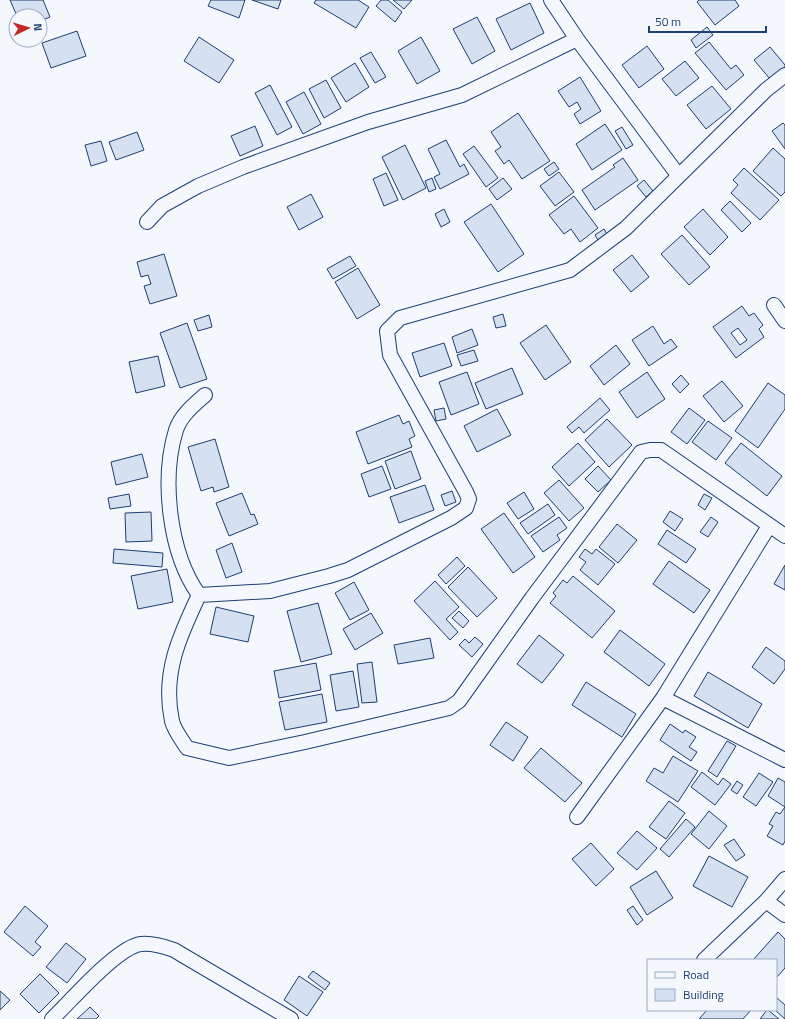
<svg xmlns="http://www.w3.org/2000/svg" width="785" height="1019" font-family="'Titillium Web',sans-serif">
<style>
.building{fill:#d5e0f0;stroke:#1d3f73;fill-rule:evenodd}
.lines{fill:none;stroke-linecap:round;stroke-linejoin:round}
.minor-casing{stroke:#1d3f73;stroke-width:16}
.minor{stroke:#f4f7fb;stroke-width:14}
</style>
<rect width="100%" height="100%" fill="#f4f7fb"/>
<path class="building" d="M10 0H43L50 17 40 21V16H17Z
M211 0H245L239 18 208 6Z
M252 0H281L278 9Z
M316 0H358L369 7 356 28 314 3Z
M381 0H388L402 12 395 22 376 6Z
M393 0H412L404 9Z
M699 0H735L739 6 715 25 697 2Z
M530 3 544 33 511 50 496 19Z
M477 17 495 51 472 64 453 29Z
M707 27 713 35 696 48 691 40Z
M77 31 86 56 51 68 42 43Z
M199 37 234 60 219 83 184 61Z
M421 37 440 71 417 84 398 51Z
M709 42 731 69 736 65 744 75 726 90 695 53Z
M647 46 664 69 639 88 622 65Z
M770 47 785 65V67L770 79 754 60Z
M371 52 386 77 375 83 360 58Z
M685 61 699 78 676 96 662 79Z
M355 63 369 87 346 102 331 78Z
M580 77 601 111 580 124 574 114 581 109 577 102 569 107 558 91Z
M326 80 341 108 324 118 309 89Z
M270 85 292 127 277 135 255 93Z
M712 86 731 109 706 129 687 105Z
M304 92 321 124 303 134 286 102Z
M518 113 550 161 522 179 509 160 504 164 495 151 501 147 491 132Z
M783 123 785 125V149L772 131Z
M605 124 622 150 592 170 576 144Z
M255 126 263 146 240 156 231 136Z
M622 127 633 145 626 149 615 131Z
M137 132 144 150 116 160 109 142Z
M446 140 460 167 464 164 469 174 440 189 434 177 440 174 428 149Z
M101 141 107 161 91 166 85 145Z
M405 145 426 188 403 200 382 157Z
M474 146 498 178 486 187 463 154Z
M773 148 785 159V192L781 196 753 171Z
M623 158 638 180 595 210 582 190 615 167 613 165Z
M554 162 559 169 549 176 544 169Z
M744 168 779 200 760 220 731 193 738 185 733 180Z
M559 172 574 192 555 206 540 186Z
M386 173 398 200 384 206 373 179Z
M432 178 436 189 429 192 425 181Z
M503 178 512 189 497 200 489 189Z
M644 180 653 191 646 197 637 186Z
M311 194 323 217 299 230 287 207Z
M574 196 598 228 580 242 571 229 564 234 549 215Z
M730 201 751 223 742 232 721 210Z
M491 204 524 254 498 272 464 222Z
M444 209 450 222 441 227 435 214Z
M703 209 728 237 710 255 684 227Z
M604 229 608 236 599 242 595 235Z
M682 235 710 267 689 285 661 254Z
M164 254 177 296 150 304 144 286 151 284 148 275 141 277 137 262Z
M632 255 649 277 631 292 613 270Z
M350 256 356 266 333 279 327 269Z
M358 268 380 305 357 319 335 282Z
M742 306 749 316 754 313 763 325 759 329 764 337 736 358 713 327ZM738 328 747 340 740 345 731 333Z
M503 314 506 326 496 328 493 317Z
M209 315 212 327 198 331 194 320Z
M187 323 207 379 180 388 160 333Z
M546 325 571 362 545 380 520 343Z
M653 326 664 344 671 339 677 347 649 366 632 340Z
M472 329 478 345 457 353 452 337Z
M444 343 452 366 420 377 412 353Z
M616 345 630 364 604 385 590 366Z
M474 350 478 361 461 366 457 355Z
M158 356 165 386 136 393 129 362Z
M512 368 523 394 486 409 475 383Z
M467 372 479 404 451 415 439 382Z
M647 372 665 399 637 418 619 392Z
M681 375 689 384 680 393 672 384Z
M722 381 743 406 724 422 703 396Z
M768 383 785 395V409L758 448 735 431Z
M600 398 610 410 584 433 579 427 572 433 567 427Z
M444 408 446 419 436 421 434 410Z
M689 408 705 420 687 444 671 432Z
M497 409 511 435 477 452 464 426Z
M399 415 403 424 409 421 415 436 409 439 412 447 368 464 356 432Z
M607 419 632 445 609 467 585 440Z
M708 421 732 438 716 460 692 442Z
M215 439 229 487 214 492 213 487 201 491 188 447Z
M578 443 595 462 569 486 552 467Z
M741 443 782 476 767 496 725 463Z
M411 451 421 479 395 489 385 461Z
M142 454 148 477 116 485 111 462Z
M382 466 391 489 369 497 361 474Z
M598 466 611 480 598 492 585 479Z
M559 480 584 508 569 521 544 493Z
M425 485 434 510 399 523 390 497Z
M452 491 456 502 445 506 441 495Z
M524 492 534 509 518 519 507 503Z
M242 493 251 515 254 514 258 524 229 536 216 503Z
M129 494 131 506 110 509 108 498Z
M704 494 712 498 705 510 698 505Z
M548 504 555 515 528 534 520 523Z
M670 511 683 519 675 531 663 522Z
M151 512 152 541 126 542 125 513Z
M504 513 535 557 513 573 481 529Z
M559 517 567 528 557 535 560 540 543 552 531 536Z
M711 517 718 522 708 537 700 532Z
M617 524 637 540 618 563 599 547Z
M667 530 696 549 686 563 658 544Z
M232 543 242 572 226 578 216 550Z
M114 549 163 553 162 567 113 563Z
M585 549 592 554 596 549 615 564 598 585 580 570 586 562 579 557Z
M457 557 465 566 446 584 438 575Z
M669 561 710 590 694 613 653 584Z
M785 565V590L774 584Z
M468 567 497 598 477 617 448 587Z
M167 569 173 602 138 609 131 576Z
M573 576 615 611 592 638 550 603 556 596 553 593 563 580 567 583Z
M435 581 459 607 446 619 458 632 450 640 414 601Z
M354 582 369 610 350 620 335 593Z
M318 603 332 654 301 662 287 611Z
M216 607 254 616 248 642 210 634Z
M459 611 469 621 463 628 452 618Z
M371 613 383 633 355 650 343 629Z
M620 630 665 664 649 686 604 652Z
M539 635 564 655 542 683 517 664Z
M475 637 483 644 472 657 459 645 465 639 469 643Z
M430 638 434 658 398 664 394 645Z
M766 647 785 661V669L774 684 752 667Z
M372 662 377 702 362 703 357 664Z
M316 663 321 690 279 698 274 671Z
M353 671 359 707 336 711 330 675Z
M708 672 762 704 748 728 694 696Z
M586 682 636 714 622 737 572 705Z
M322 694 327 722 285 730 279 702Z
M506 722 528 737 513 761 490 745Z
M670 724 683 733 685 730 696 737 689 747 697 752 691 761 660 740Z
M727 741 736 746 717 777 708 771Z
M541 748 582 783 565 802 524 768Z
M673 756 698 771 678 802 646 781 654 768 663 773Z
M702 772 718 785 723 778 731 784 715 805 691 787Z
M759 773 773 782 756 806 743 797Z
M778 778 785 782V841L783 845 767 836 773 826 769 824 776 812 780 814 785 807 768 796Z
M737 781 743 785 737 794 731 790Z
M669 801 685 813 666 839 649 827Z
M709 811 727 826 709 849 691 834Z
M686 819 695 827 669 857 660 849Z
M637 831 657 848 637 870 617 853Z
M734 839 745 855 736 861 724 845Z
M591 843 614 869 596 886 572 859Z
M709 856 748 877 732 907 693 886Z
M656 871 673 898 647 915 630 887Z
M25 906 48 926 35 942 41 947 33 956 4 932Z
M633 906 643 920 637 925 627 910Z
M778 932 785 939V968L776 978V960H753Z
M66 943 86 959 67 983 46 967Z
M313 971 330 983 325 990 308 977Z
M40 974 59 993 39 1013 20 994Z
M299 976 323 992 307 1016 284 1000Z
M0 991 10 1000 0 1010Z
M776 997 785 1005V1019L775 1010Z
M90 1007 99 1016 96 1019H77Z
M707 1010H751L743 1019H699Z
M767 1010H768L779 1019H760Z"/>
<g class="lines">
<g class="minor-casing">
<path id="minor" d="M551 0 577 39 678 175
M147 222 162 206 198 186 243 167 368 122 462 95 577 39
M774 305 785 321
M199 595 270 591 329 576 348 570 451 518 466 508 469 499 466 492 390 355 387 331 400 318 570 270 626 228 766 90 785 75
M199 595C179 637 162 674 172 721 174 730 182 740 187 748L229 758 305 742 449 708 459 701 532 598 641 452 650 450H661L785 536
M199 595C169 553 161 479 176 430 181 415 194 405 205 395
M663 698 785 760
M577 817 663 698 769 526
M766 901 785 915
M704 960 766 901 785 879
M52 1019C71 1001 117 947 141 944 153 943 163 946 174 950L291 1019"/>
</g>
<use href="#minor" class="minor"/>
</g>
<rect x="647" y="959" width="130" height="52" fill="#f4f7fb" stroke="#9eadc5"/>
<rect x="655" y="972" width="20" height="6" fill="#f4f7fb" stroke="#9eadc5"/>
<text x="683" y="979" font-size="12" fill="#1d3f73">Road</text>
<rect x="655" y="989" width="20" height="12" fill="#d5e0f0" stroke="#9eadc5"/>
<text x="683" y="999" font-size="12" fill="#1d3f73">Building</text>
<g transform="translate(28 28) rotate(85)"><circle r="19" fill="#f4f7fb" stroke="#9eadc5"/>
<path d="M0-3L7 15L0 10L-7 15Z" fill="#c62828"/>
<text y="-6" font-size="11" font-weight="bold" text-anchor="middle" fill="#1d3f73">N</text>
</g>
<path d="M649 26v6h117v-6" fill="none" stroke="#1d3f73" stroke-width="2"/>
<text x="655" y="26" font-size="12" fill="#1d3f73" stroke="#f4f7fb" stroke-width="3" paint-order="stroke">50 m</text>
</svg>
